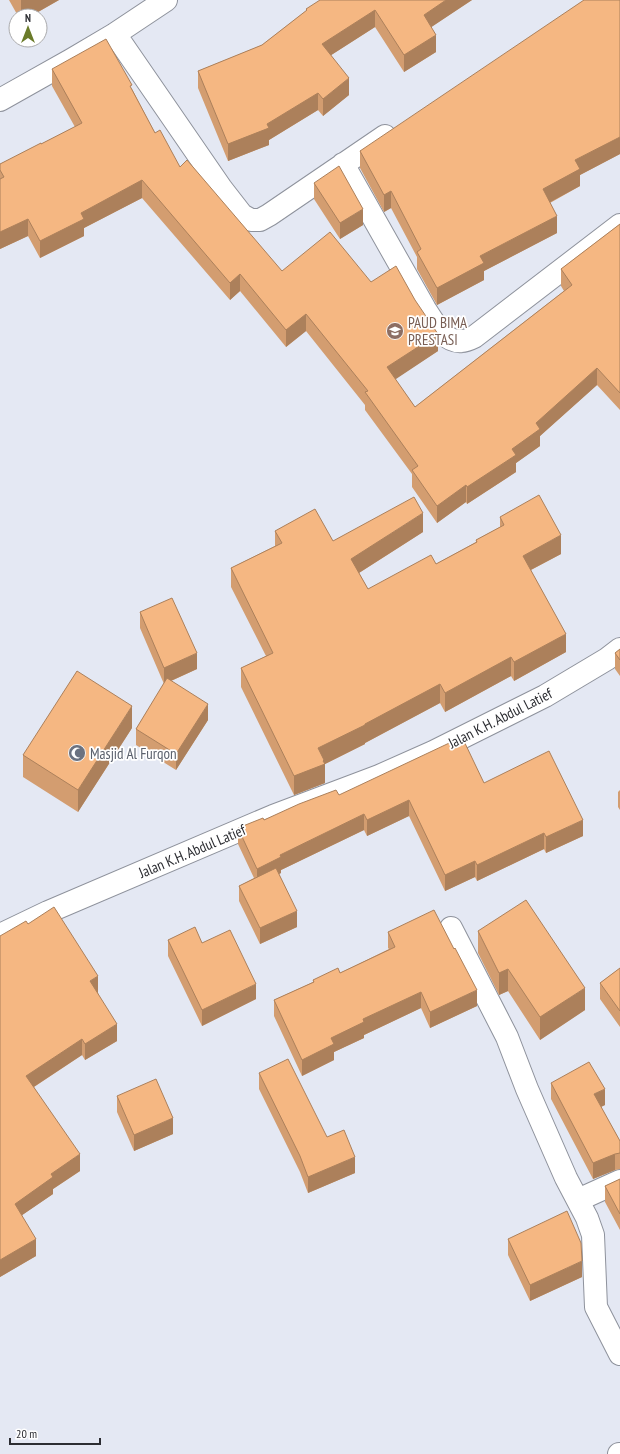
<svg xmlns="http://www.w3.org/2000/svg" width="620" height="1454" font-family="'PT Sans Narrow',sans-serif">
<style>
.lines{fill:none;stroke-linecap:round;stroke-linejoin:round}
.minor-casing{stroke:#8e929c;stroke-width:24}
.minor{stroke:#fff;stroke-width:22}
.wall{fill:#d39d70}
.shaded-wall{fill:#ac805b}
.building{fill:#f5b782;stroke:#ac805b}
.labels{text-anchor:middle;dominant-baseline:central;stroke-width:3.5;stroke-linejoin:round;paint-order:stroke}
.education-label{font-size:15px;fill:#785e54;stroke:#fff;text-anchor:start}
.street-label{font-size:15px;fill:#2c2d32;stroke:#fff}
.worship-label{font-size:15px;fill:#5b616d;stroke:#fff;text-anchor:start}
</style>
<rect width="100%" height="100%" fill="#e4e8f3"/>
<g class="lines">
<g class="minor-casing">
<path id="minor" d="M115 34 221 188 242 215 251 220H260L269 215 385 136
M0 100 71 60 115 34 166 0
M343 164 425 309C433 321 444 343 462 341 466 341 470 339 474 337L620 225
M451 928 507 1037 527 1089 566 1178 587 1218 593 1235 596 1307 620 1354
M0 935 48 912 273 816 379 776 433 752 545 696 607 659 620 649
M578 1200 620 1181
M619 1454H620"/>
</g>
<use href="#minor" class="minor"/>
</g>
<path class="wall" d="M9 0H59L31 16H18Z
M472 0 431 27 436 52 404 72 375 27 331 55 349 95 323 116 318 110 269 140V145L228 161 198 88V71L262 45 306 11V9Z
M620 0V154L580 175V186L550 203 557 233 484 271V280L437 305 417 269V257L391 208 384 212 360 168V151Z
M52 69 132 89 155 133 180 167 282 271 371 282 438 351 395 379 415 407 564 291 561 286V269L620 224V410L597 385 540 436V446L516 463V472L467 504 466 502 437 523 412 487V474L365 410V405L306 331 286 347 240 291 230 300 142 198 84 228V236L40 258 28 236 0 249V164L41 144 75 127 52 86Z
M314 183 363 225 340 239 314 199Z
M500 517 561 554 531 570 566 652 514 681 511 676 445 712 440 703 365 743V744L325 764V783L294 795 241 687V668L266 656 231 587V568L275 546V531L333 541 423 532 359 573 368 589 436 564 476 542V540L500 527Z
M140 612 197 669 171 681 208 720 176 770 136 745V729L164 684 140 628Z
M620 649V676L615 669V653Z
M132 728 78 812 23 777V755Z
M484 783 583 836 546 853 544 849 477 881 475 877 445 891 409 816 367 836 364 830 281 870V873L279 874 297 927 260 944 239 901V886L254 878 238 844V828L339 795Z
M620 790V810L618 807V792Z
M28 924 98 993 117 1041 85 1060 82 1055 34 1087 80 1171 53 1189V1194L22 1215 36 1256 0 1277Z
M478 931 585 1010 540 1040 508 991 499 995 478 953Z
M388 932 477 1006 430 1028 421 1008 364 1035V1038L334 1052V1060L302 1076 274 1016V1000L313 982V980L340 973 389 949 388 948Z
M168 940 202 943 256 999 202 1026 168 956Z
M620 968V1027L600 999V983Z
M259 1073 327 1137 355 1173 308 1193 300 1172 259 1089Z
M551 1083 605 1105 601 1107 620 1141V1169L615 1170 593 1179 551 1099Z
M117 1096 173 1134 134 1151 117 1112Z
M620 1179V1230L605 1202V1186Z
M508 1239 582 1277 530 1301 508 1255Z"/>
<path class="shaded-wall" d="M21 0H59L31 16H21Z
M446 0H472L424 32V15Z
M375 10V27L322 61V44Z
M436 35V52L404 72V55Z
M349 78V95L323 116V99Z
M318 93V110L269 140V145L228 161V144L267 124Z
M620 137V154L580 175V186L543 206V189L575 160Z
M142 180V198L84 228V236L40 258V241L81 213Z
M391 191V208L384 212V195Z
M363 209V225L340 239V223Z
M557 216V233L484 271V280L437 305V288L480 256Z
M28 219V236L0 249V232Z
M240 274V291L230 300V283Z
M306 314V331L286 347V330Z
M438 334V351L387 385V367Z
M597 368V385L540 436V446L516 463V472L467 504V487L512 449 536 423Z
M466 485V502L437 523V506Z
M423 513V532L351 578V559Z
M561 535V554L523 574V556Z
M566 634V652L514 681V662Z
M197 653V669L164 684V668Z
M511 657V676L445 712V693Z
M440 684V703L365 743V744L325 764V783L294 795V776L318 748Z
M208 704V720L176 770V754Z
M132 706V728L78 812V790Z
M409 800V816L367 836V820Z
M364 814V830L281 870V873L257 884V869L280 855Z
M583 820V836L546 853V837Z
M544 833V849L477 881V865Z
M475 861V877L445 891V875Z
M297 911V927L260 944V928Z
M508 969V991L499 995V973Z
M98 976V993L90 998V981Z
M256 984V999L202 1026V1010Z
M585 988V1010L540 1040V1017Z
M477 990V1006L430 1028V1012Z
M421 992V1008L364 1035V1038L334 1052V1060L302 1076V1060L331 1038 363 1019Z
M117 1024V1041L85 1060V1044Z
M82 1039V1055L26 1092V1076Z
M605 1089V1105L594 1110V1094Z
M173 1118V1134L134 1151V1135Z
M80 1154V1171L53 1189V1194L15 1220V1204L51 1174Z
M615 1154V1170L593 1179V1163Z
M355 1157V1173L308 1193V1177Z
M36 1239V1256L0 1277V1260Z
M582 1261V1277L530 1301V1285Z"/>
<path class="building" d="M320 0H446L424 15 436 35 404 55 375 10 322 44 349 78 323 99 318 93 267 124 269 128 228 144 198 71 262 45 307 10 306 9Z
M584 0H620V137L575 160 580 169 543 189 557 216 480 256 484 263 437 288 417 252 421 249 391 191 384 195 360 151Z
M106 39 132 85 130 86 155 133 160 130 180 167 187 160 282 271 330 232 371 282 396 266 415 300 438 334 387 367 415 407 572 285 561 269 620 224V393L597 368 536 423 540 429 512 449 516 455 467 487 466 485 437 506 412 470 418 466 365 392 368 391 306 314 286 330 240 274 230 283 142 180 81 213 84 219 40 241 28 219 0 232V179L4 177 0 170V164L41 143V144L82 123 52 69Z
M339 166 363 209 340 223 314 183Z
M539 495 561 535 523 556 566 634 514 662 511 657 445 693 440 684 365 724V725L318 748 324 760 323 761 325 764 294 776 241 668 273 653 231 568 282 543 275 531 315 509 333 541 414 497 423 513 351 559 368 589 431 555 436 564 477 542 476 540 504 525 500 517Z
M172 598 197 653 164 668 140 612Z
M620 649V660L615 653Z
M77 671 132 706 78 790 23 755Z
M167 678 208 704 176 754 136 729Z
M462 737 484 783 549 751 583 820 546 837 544 833 477 865 475 861 445 875 409 800 367 820 364 814 280 855 281 857 257 869 238 828 263 818 264 820 299 804 336 790 339 795Z
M276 868 297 911 260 928 239 886Z
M526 900 585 988 540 1017 508 969 499 973 478 931Z
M54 907 98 976 90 981 117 1024 85 1044 82 1039 26 1076 80 1154 51 1174 53 1177 15 1204 36 1239 0 1260V936L26 921 28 924Z
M434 910 454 949 455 948 477 990 430 1012 421 992 363 1019 364 1022 331 1038 334 1044 302 1060 274 1000 314 982 313 980 338 968 340 973 395 947 388 932Z
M195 927 202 943 230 930 256 984 202 1010 168 940Z
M620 968V1011L600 983Z
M288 1059 327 1137 344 1130 355 1157 308 1177 300 1156 259 1073Z
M589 1062 605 1089 594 1094 620 1141V1153L615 1154 593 1163 551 1083Z
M156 1079 173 1118 134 1135 117 1096Z
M620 1179V1214L605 1186Z
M567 1211 581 1243 582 1261 530 1285 508 1239Z"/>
<defs>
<g id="school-disc" transform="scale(0.9)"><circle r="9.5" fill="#8d6e63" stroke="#fff"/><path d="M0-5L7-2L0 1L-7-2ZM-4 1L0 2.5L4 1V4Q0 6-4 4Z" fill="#fff"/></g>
<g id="mosque-disc" transform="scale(0.9)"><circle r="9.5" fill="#6b7280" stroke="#fff"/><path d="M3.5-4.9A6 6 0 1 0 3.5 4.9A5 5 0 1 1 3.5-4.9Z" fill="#fff"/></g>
</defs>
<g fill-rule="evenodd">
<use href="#school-disc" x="395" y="331"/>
<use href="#mosque-disc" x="77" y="753"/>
</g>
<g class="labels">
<g class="education-label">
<text x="408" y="322">PAUD BIMA<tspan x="408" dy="17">PRESTASI</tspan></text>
</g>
<g class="street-label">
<text transform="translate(500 718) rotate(-27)">Jalan K.H. Abdul Latief</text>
<text transform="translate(192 851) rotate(-23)">Jalan K.H. Abdul Latief</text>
</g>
<g class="worship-label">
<text x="90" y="753">Masjid Al Furqon</text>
</g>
</g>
<g transform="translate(28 28)"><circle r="19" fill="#ffffff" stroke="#ababad"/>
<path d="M0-3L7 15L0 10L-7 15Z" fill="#6a7b2a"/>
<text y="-6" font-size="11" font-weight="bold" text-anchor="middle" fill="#2c2d32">N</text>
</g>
<path d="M10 1438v6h90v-6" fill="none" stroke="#2c2d32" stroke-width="2"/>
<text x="16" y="1438" font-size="12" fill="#2c2d32" stroke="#ffffff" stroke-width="3" paint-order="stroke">20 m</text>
</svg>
